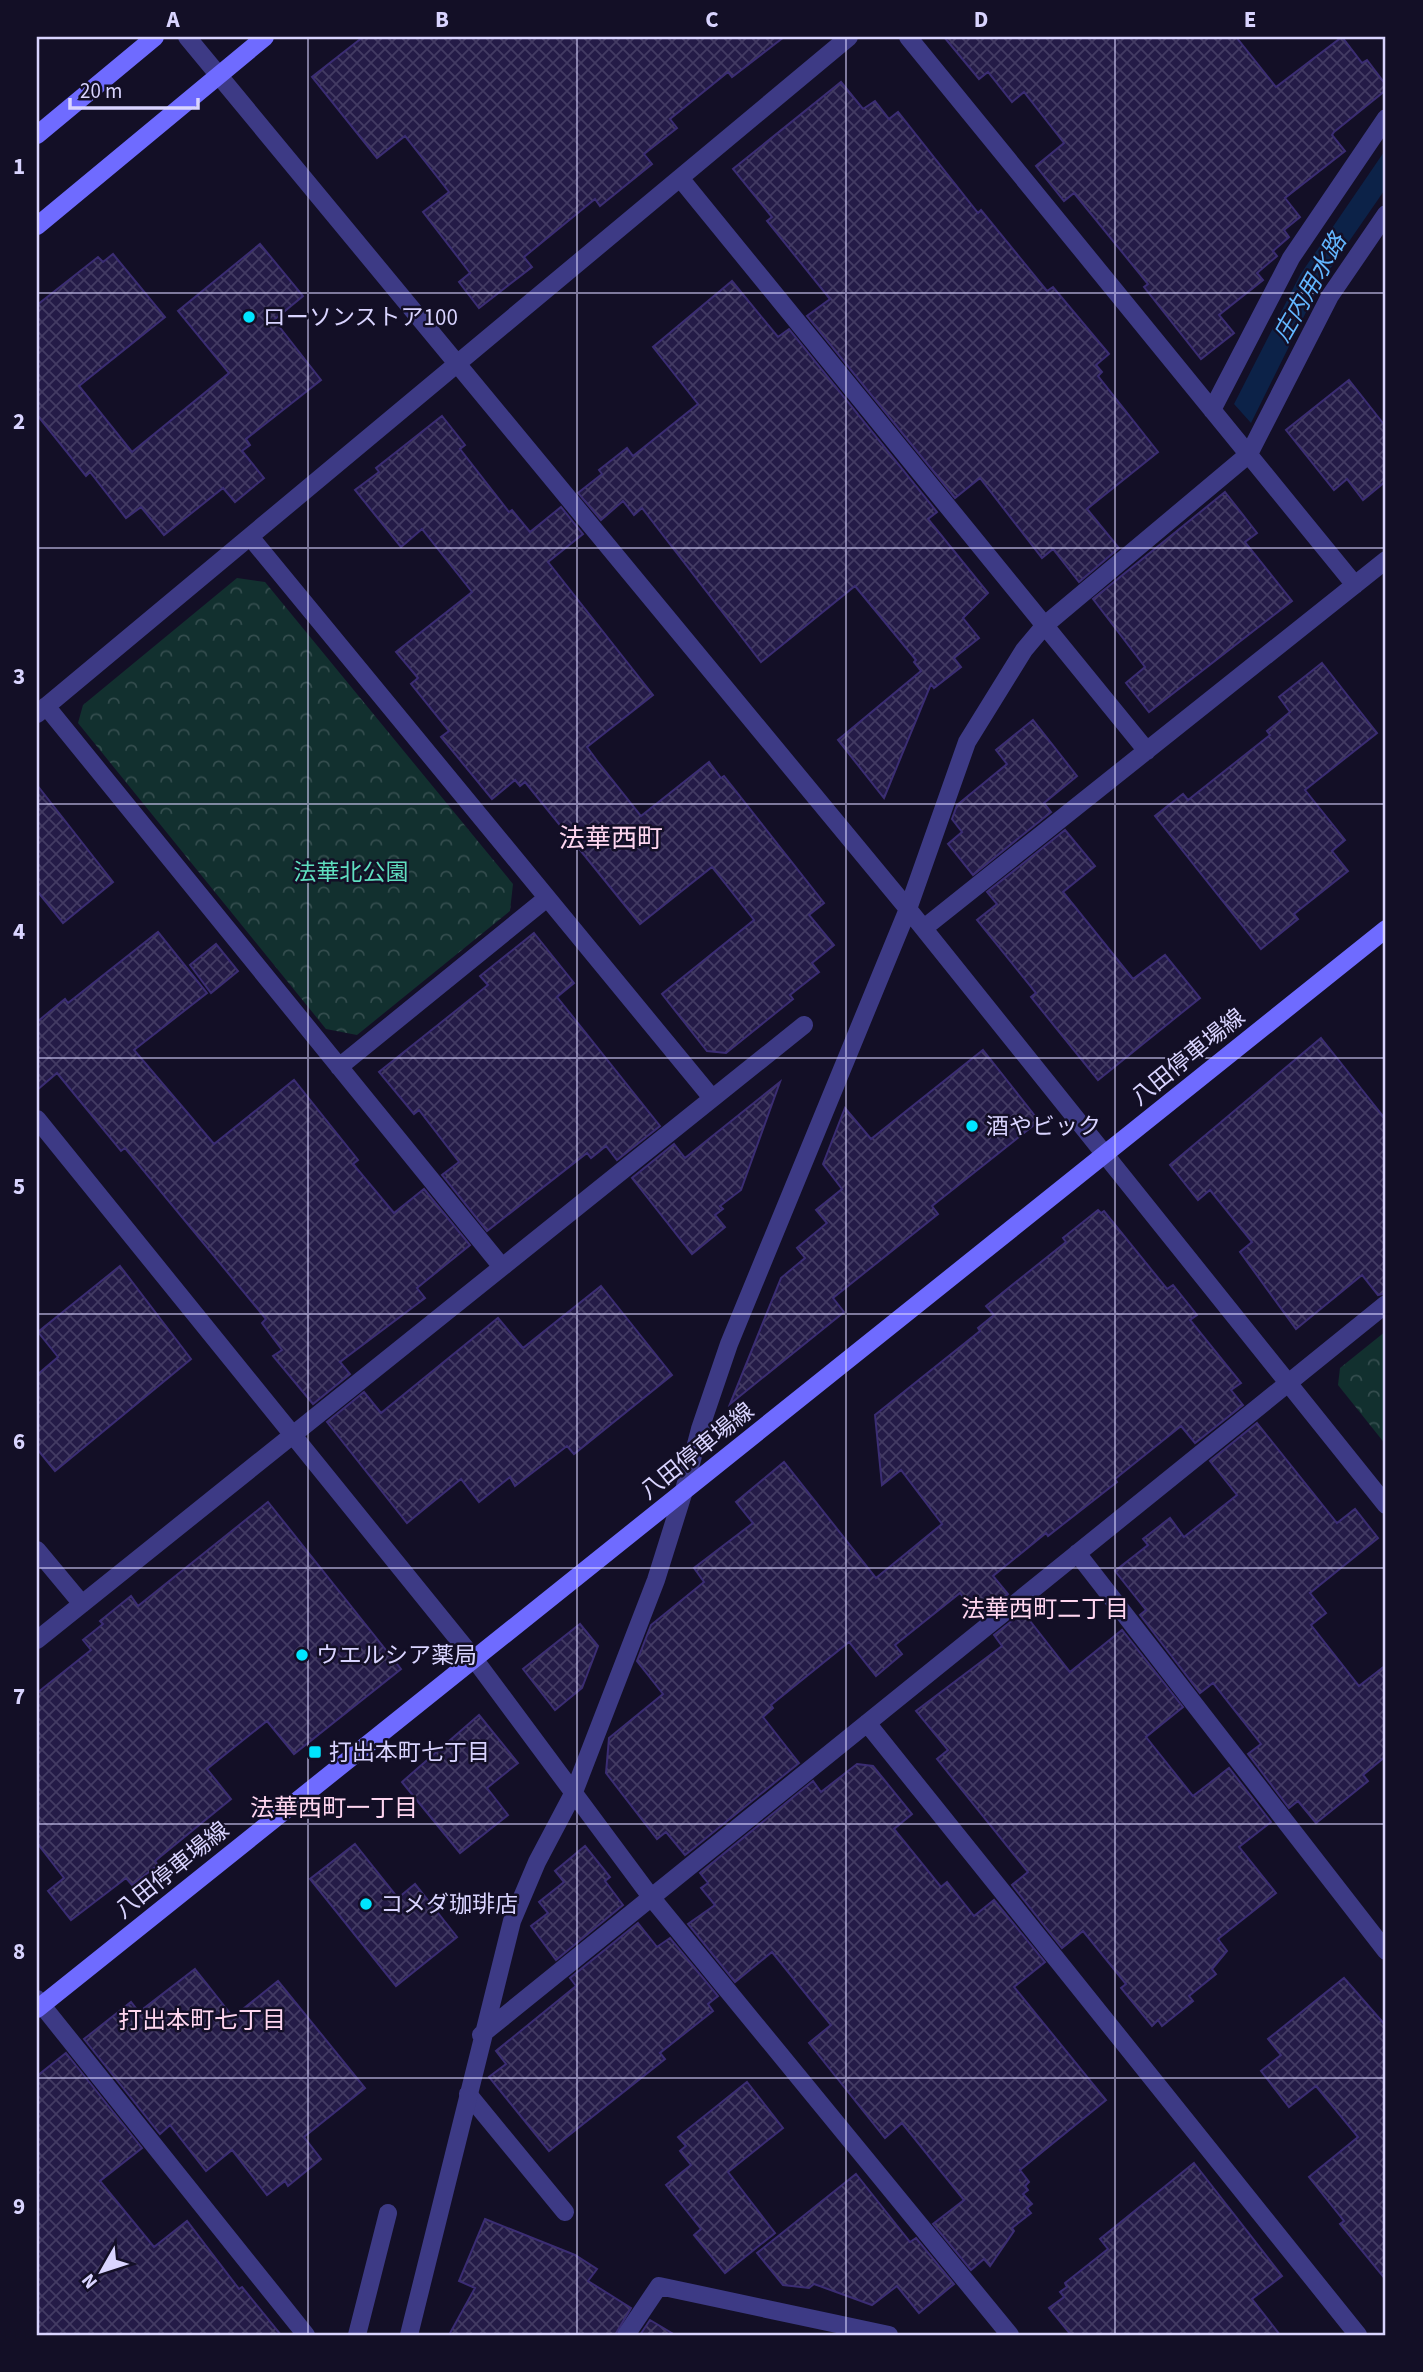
<svg xmlns="http://www.w3.org/2000/svg" width="1423" height="2372" font-family="'Source Sans 3','Noto Sans JP',sans-serif">
<style>
.park{fill:url(#park-crowns)}
.water{fill:#0c2248}
.building{fill:url(#building-cross-hatch);stroke:#3b2d73;stroke-width:2}
.lines{fill:none;stroke-linecap:round;stroke-linejoin:round}
.lane{stroke:#3d3a85;stroke-width:18}
.street{stroke:#3d3a85;stroke-width:18}
.secondary{stroke:#6f6bff;stroke-width:18}
.grid{fill:none;stroke:#d9d4ff;stroke-width:2;stroke-opacity:0.55}
.poi-dot{fill:#00e5ff;stroke:#130f26;stroke-width:2.5}
.labels{text-anchor:middle;dominant-baseline:central;stroke-width:5;stroke-linejoin:round;paint-order:stroke}
.poi-label{font-size:23px;fill:#d9d4ff;stroke:#130f26;text-anchor:start}
.park-label{font-size:23px;fill:#5fe0c0;stroke:#130f26}
.street-label{font-size:23px;fill:#d9d4ff;stroke:#130f26}
.water-label{font-size:24px;font-style:italic;fill:#62b6ff;stroke:#130f26}
.neighbourhood-label{font-size:24px;fill:#ffd6f0;stroke:#130f26}
.quarter-label{font-size:26px;fill:#ffd6f0;stroke:#130f26}
.neatline{fill:none;stroke:#d9d4ff;stroke-width:2.5}
.grid-label{font-size:23px;text-anchor:middle;font-weight:bold;fill:#d9d4ff}
</style>
<defs>
<pattern id="park-crowns" width="20" height="18" patternUnits="userSpaceOnUse" patternTransform="scale(1.75)"><rect width="20" height="18" fill="#12302f"/><path d="M2 6a3 3 0 1 1 6 0M12 15a3 3 0 1 1 6 0" fill="none" stroke="#344d4e"/></pattern>
<pattern id="building-cross-hatch" width="8" height="8" patternUnits="userSpaceOnUse" patternTransform="scale(1.75)"><rect width="8" height="8" fill="#241b47"/><path d="M0 0l8 8M0 8l8-8" fill="none" stroke="#433b63"/></pattern>
</defs>
<rect width="100%" height="100%" fill="#130f26"/>
<path class="park" d="M237 578 265 582 513 884 510 911 357 1035 326 1029 78 723 83 705Z
M1386 1331V1445L1338 1385 1340 1368Z"/>
<path class="water" d="M1386 149V188L1321 282 1251 423 1234 404 1300 275Z"/>
<path class="building" d="M363 37H784L732 77 728 72 670 119 677 128 644 154 652 164 600 206 595 199 524 257 532 267 479 308 459 282 470 273 423 212 449 192 405 136 377 158 312 77Z
M944 37H1236L1276 87 1342 37 1362 63 1367 60 1386 85V90L1334 132 1332 135 1345 151 1285 198 1300 217 1284 230 1289 237 1273 251 1277 256 1257 273 1263 280 1219 315 1234 333 1201 359 1144 287 1148 284 1074 193 1064 201 1036 166 1064 143 1024 92 1012 102 988 72 979 79Z
M841 82 863 109 875 101 889 119 898 112 978 213 981 210 1047 291 1053 287 1109 354 1096 365 1102 372 1098 376 1158 452 1087 509 1119 548 1079 582 1053 549 1042 558 980 478 955 498 807 316 830 299 767 221 772 217 733 169Z
M260 244 303 296 274 320 321 380 246 439 250 445 242 451 264 478 235 502 223 488 164 535 141 507 126 518 90 472 86 476 37 415V305L98 257 103 262 113 254 165 317 79 386 132 452 229 373 178 311Z
M732 281 778 337 789 329 937 512 928 519 988 593 963 618 979 638 954 658 961 667 934 688 931 684 884 798 838 740 921 671 914 662 916 660 855 586 761 662 642 508 634 515 623 501 601 520 578 493 602 474 599 470 627 448 633 456 698 404 653 347Z
M1349 380 1386 427V481L1363 500 1347 479 1334 490 1286 430Z
M442 416 465 445 460 449 509 512 512 510 530 532 561 507 583 534 548 562 653 695 587 747 598 762 641 816 709 762 721 778 724 776 824 903 809 915 834 945 812 963 819 972 790 995 793 999 726 1053 707 1051 662 994 754 920 712 867 640 924 525 782 520 786 515 780 492 799 441 737 449 731 411 684 418 678 396 652 472 592 422 529 401 547 355 490 379 472 376 468Z
M1225 492 1257 533 1245 542 1292 601 1149 712 1126 683 1145 667 1093 599Z
M1322 663 1377 733 1305 790 1345 840 1332 851 1348 871 1294 914 1298 919 1261 949 1155 816 1183 794 1188 800 1270 735 1267 731 1290 712 1279 697Z
M1033 720 1077 776 1044 803 1051 812 973 875 948 844 962 832 952 819 957 805 1007 764 996 750Z
M37 785 113 882 63 923 37 891Z
M1065 830 1095 866 1063 892 1133 979 1165 955 1200 998 1098 1080 1031 997 1036 993 977 920 997 904 987 892Z
M158 932 207 993 134 1050 214 1144 294 1080 358 1160 353 1164 394 1213 424 1189 470 1245 417 1288 425 1298 340 1362 350 1374 313 1404 273 1356 282 1350 262 1323 266 1319 125 1148 121 1151 57 1073 37 1090V1022L65 999 68 1003Z
M534 933 574 983 557 997 660 1126 617 1160 606 1146 591 1158 587 1153 487 1231 442 1175 459 1162 419 1110 414 1114 379 1072 488 985 480 976Z
M216 944 238 971 211 993 190 965Z
M1321 1038 1386 1120V1293L1378 1295 1362 1275 1296 1329 1240 1252 1252 1242 1210 1190 1198 1200 1170 1165Z
M983 1050 1039 1121 932 1206 938 1214 833 1298 844 1312 730 1404 781 1278 805 1258 797 1248 827 1223 816 1210 842 1189 823 1164 845 1108 871 1139Z
M780 1082 741 1190 720 1206 723 1209 715 1215 725 1227 692 1254 632 1178 674 1144 685 1158Z
M1098 1210 1101 1213 1104 1211 1167 1289 1173 1285 1197 1315 1190 1320 1241 1383 1231 1390 1243 1405 1195 1443 1181 1426 1115 1479 1117 1482 1048 1536 1046 1533 993 1576 1008 1594 979 1618 960 1593 895 1645 902 1654 876 1676 849 1642 771 1705 773 1708 763 1717 799 1763 685 1855 666 1832 657 1839 606 1773 609 1738 663 1694 637 1661 651 1625 704 1582 694 1568 753 1523 736 1502 784 1462 876 1578 942 1524 901 1470 882 1485 875 1415 980 1331 978 1328 994 1315 986 1306 1066 1242 1063 1238Z
M120 1266 191 1359 55 1471 37 1449V1375L58 1357 38 1332Z
M601 1286 672 1375 574 1454 567 1446 515 1486 510 1477 479 1502 461 1479 407 1523 327 1422 364 1392 381 1413 498 1318 523 1348Z
M1257 1423 1337 1523 1355 1509 1378 1538 1310 1593 1326 1613 1311 1625 1359 1686 1386 1665V1756L1363 1775 1368 1781 1316 1823 1298 1801 1289 1808 1248 1754 1261 1744 1213 1683 1200 1693 1140 1615 1146 1610 1115 1571 1148 1545 1143 1539 1170 1518 1184 1537 1237 1495 1210 1461Z
M268 1502 401 1669 294 1754 267 1721 207 1769 231 1799 155 1861 158 1865 132 1885 126 1878 71 1920 48 1891 64 1878 37 1843V1693L91 1650 83 1640 103 1624 100 1621 131 1596 138 1606Z
M1023 1612 1070 1672 1122 1630 1183 1707 1146 1737 1193 1796 1229 1768 1271 1822 1239 1847 1276 1893 1218 1939 1227 1951 1212 1969 1216 1974 1189 1996 1193 2001 1162 2026 1158 2020 1152 2026 1121 1988 1126 1984 1083 1931 1062 1948 1012 1885 1028 1872 937 1759 948 1750 916 1711 1002 1646 994 1635Z
M580 1624 598 1646 582 1688 555 1710 523 1669Z
M479 1715 518 1763 487 1788 508 1815 460 1853 402 1782Z
M857 1764 873 1766 912 1814 894 1829 941 1887 947 1882 974 1916 994 1900 1045 1962 1014 1987 1106 2100 1020 2170 1029 2182 1025 2186 1028 2190 1023 2194 1032 2204 1027 2208 1031 2213 1012 2228 1014 2231 990 2266 984 2259 971 2270 933 2224 964 2200 902 2123 885 2138 809 2043 831 2025 772 1952 735 1982 688 1924 715 1905 701 1888 708 1883 700 1873 813 1781 821 1792Z
M355 1844 398 1898 415 1884 457 1937 396 1986 310 1879Z
M585 1846 610 1877 605 1881 623 1905 556 1960 531 1926 548 1913 539 1902 564 1882 555 1871Z
M638 1923 657 1947 670 1938 718 1996 708 2004 713 2011 660 2053 665 2059 549 2151 489 2077 506 2064 496 2051 576 1986 570 1978Z
M195 1969 233 2017 278 1981 365 2088 304 2137 321 2159 288 2186 285 2181 267 2195 232 2150 206 2171 170 2125 160 2134 84 2039 131 2002 139 2012Z
M1344 1978 1386 2026V2280L1340 2224 1344 2221 1309 2177 1358 2137 1316 2086 1289 2107 1261 2071 1281 2055 1268 2039Z
M66 2053 142 2148 100 2181 154 2247 187 2221 239 2289 242 2287 281 2335H37V2076Z
M747 2082 783 2128 728 2172 775 2233 725 2273 694 2235 701 2229 666 2185 691 2165 680 2151 686 2146 678 2137Z
M1194 2163 1282 2276 1252 2299 1280 2335H1071L1049 2308 1064 2297 1060 2292 1067 2287 1065 2283 1108 2249 1100 2239Z
M856 2174 910 2242 916 2238 954 2284 919 2313 897 2286 872 2305 814 2284 809 2288 783 2285 757 2253Z
M485 2219 575 2255 597 2269 588 2281 631 2308 615 2335H449L475 2288 459 2281Z
M650 2320 675 2335H640Z"/>
<g class="lines">
<path class="lane" d="M468 2094 565 2212"/>
<path class="street" d="M187 37 908 909 1386 1505
M908 37 1355 585
M680 178 1147 751
M1212 410 1291 258 1386 118
M251 538 712 1098
M46 706 502 1267
M37 714 849 37
M924 928 1386 560
M339 1067 547 898
M37 1119 475 1660 651 1897 1010 2335
M37 1550 82 1604
M1077 1553 1386 1951
M37 1640 804 1025
M867 1723 1358 2335
M37 1999 306 2335
M481 2035 1386 1304
M357 2335 388 2213
M409 2335 512 1921 537 1862 574 1792 656 1580 683 1494 700 1429 729 1344 908 909 967 742 1024 650 1045 625 1249 454 1330 296 1386 214
M626 2335 659 2286 889 2335"/>
<path class="secondary" d="M37 135 155 37
M37 226 265 37
M37 2009 1386 929"/>
</g>
<path class="grid" d="M308 37V2335M577 37V2335M846 37V2335M1115 37V2335M37 293H1386M37 548H1386M37 804H1386M37 1058H1386M37 1314H1386M37 1568H1386M37 1824H1386M37 2078H1386"/>
<g class="poi-dot">
<circle cx="249" cy="317" r="7"/>
<circle cx="972" cy="1126" r="7"/>
<circle cx="302" cy="1655" r="7"/>
<rect x="308" y="1745" width="14" height="14" rx="3.5"/>
<circle cx="366" cy="1904" r="7"/>
</g>
<g class="labels">
<g class="poi-label">
<text x="263" y="317">ローソンストア100</text>
<text x="986" y="1126">酒やビック</text>
<text x="316" y="1655">ウエルシア薬局</text>
<text x="329" y="1752">打出本町七丁目</text>
<text x="380" y="1904">コメダ珈琲店</text>
</g>
<g class="park-label">
<text x="351" y="872">法華北公園</text>
</g>
<g class="street-label">
<text transform="translate(1188 1057) rotate(-39)">八田停車場線</text>
<text transform="translate(697 1451) rotate(-39)">八田停車場線</text>
<text transform="translate(172 1870) rotate(-39)">八田停車場線</text>
</g>
<g class="water-label">
<text transform="translate(1310 288) rotate(-60)">庄内用水路</text>
</g>
<g class="neighbourhood-label">
<text x="1045" y="1609">法華西町二丁目</text>
<text x="334" y="1808">法華西町一丁目</text>
<text x="202" y="2020">打出本町七丁目</text>
</g>
<g class="quarter-label">
<text x="611" y="838">法華西町</text>
</g>
</g>
<rect width="1423" height="2372" fill="none" stroke="#130f26" stroke-width="77"/>
<g transform="translate(102 2271) rotate(231)" stroke="#130f26" stroke-width="5" paint-order="stroke">
<path d="M0-5L12 26L0 18L-12 26Z" fill="#d9d4ff"/>
<text y="-10" font-size="19" font-weight="bold" text-anchor="middle" fill="#d9d4ff">N</text>
</g>
<path d="M70 98v10h128v-10" fill="none" stroke="#d9d4ff" stroke-width="3.5"/>
<text x="80" y="98" font-size="21" fill="#d9d4ff" stroke="#130f26" stroke-width="5" paint-order="stroke">20 m</text>
<rect x="38" y="38" width="1346" height="2296" class="neatline"/>
<g class="grid-label">
<text x="173" y="27">A</text>
<text x="442" y="27">B</text>
<text x="712" y="27">C</text>
<text x="981" y="27">D</text>
<text x="1250" y="27">E</text>
<text x="19" y="174">1</text>
<text x="19" y="429">2</text>
<text x="19" y="684">3</text>
<text x="19" y="939">4</text>
<text x="19" y="1194">5</text>
<text x="19" y="1449">6</text>
<text x="19" y="1704">7</text>
<text x="19" y="1959">8</text>
<text x="19" y="2214">9</text>
</g>
</svg>
